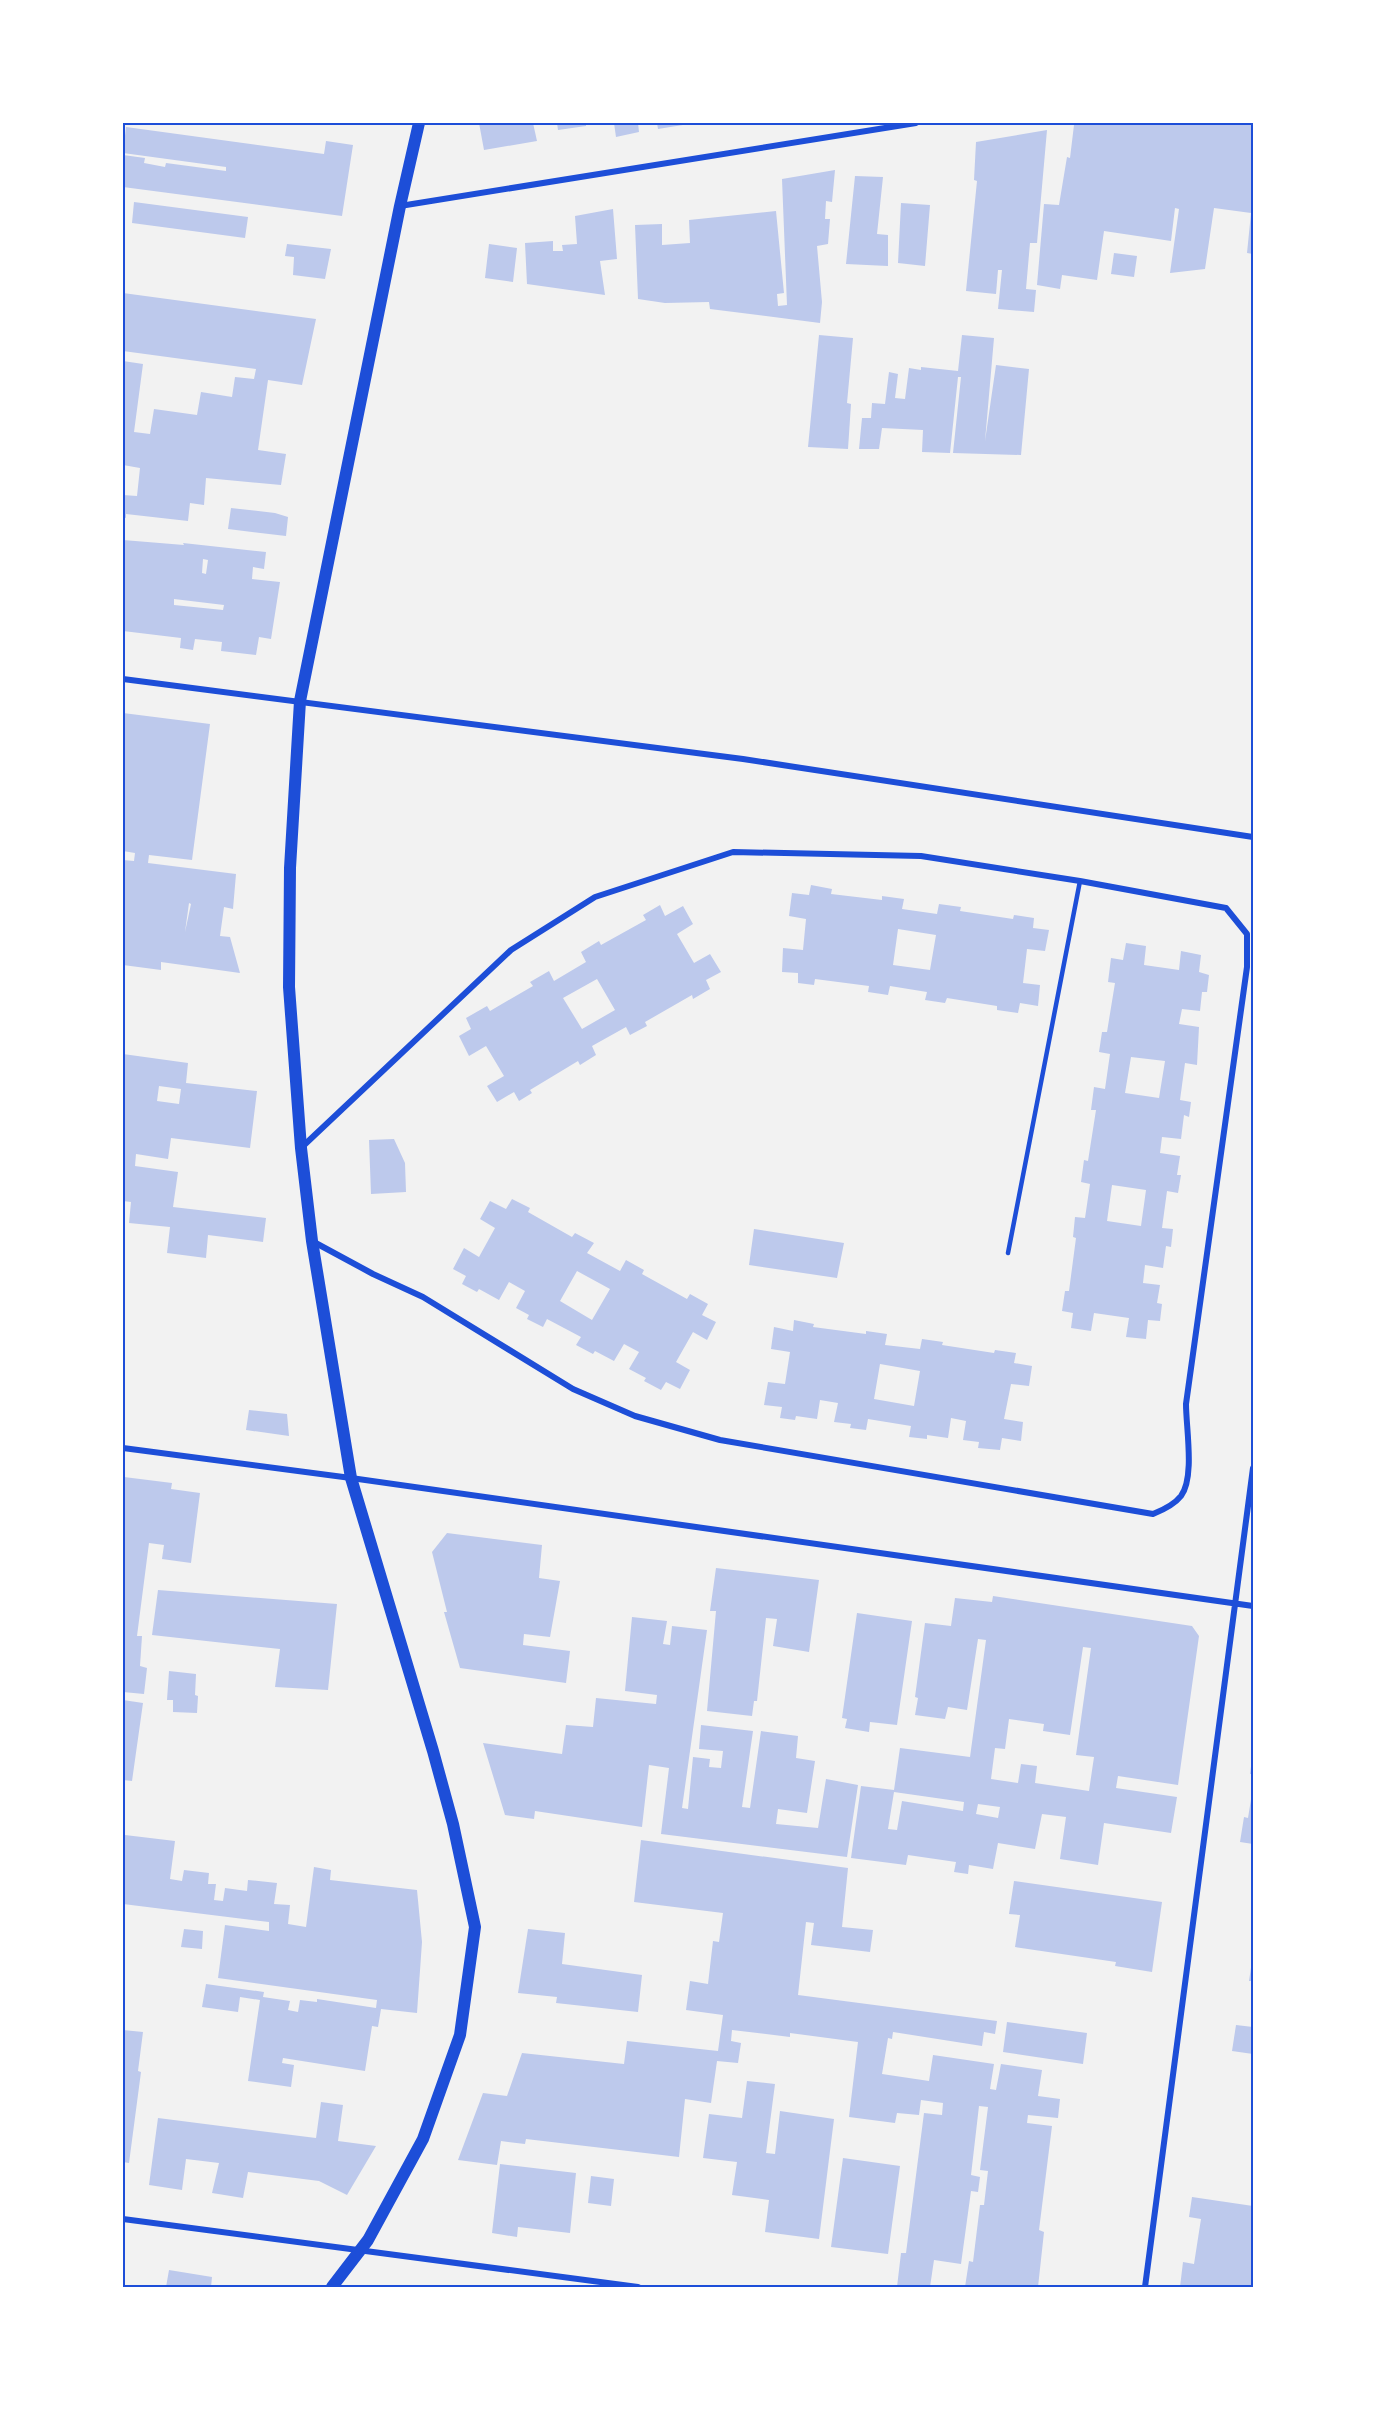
<svg xmlns="http://www.w3.org/2000/svg" width="1376" height="2410" font-family="'Noto Serif',serif">
<style>
.building{fill:#bdc9ec;fill-rule:evenodd}
.lines{fill:none;stroke-linecap:round;stroke-linejoin:round}
.service{stroke:#1d4ed8;stroke-width:4.5}
.minor{stroke:#1d4ed8;stroke-width:6}
.secondary{stroke:#1d4ed8;stroke-width:12}
.neatline{fill:none;stroke:#1d4ed8;stroke-width:2}
</style>
<rect width="100%" height="100%" fill="#f2f2f2"/>
<path class="building" d="M479 123H533L537 141 484 150Z
M557 123H586V126L558 130Z
M614 123H638L639 132 616 137Z
M657 123H689V124L658 129Z
M1083 123H1253V254L1247 253 1251 213 1214 208 1205 269 1170 273 1179 209 1175 208 1171 241 1104 231 1097 280 1062 275 1060 289 1037 285 1044 204 1059 205 1067 157 1070 158 1074 125Z
M126 127 324 154 326 141 353 145 342 216 123 187V155L145 158 144 163 165 167 166 163 226 171V167L123 153Z
M1047 130 1037 243H1030L1026 289 1036 290 1034 312 998 309 1002 270H998L996 294 966 291 977 181 974 180 976 142Z
M835 170 832 202 826 201 825 219H830L828 244 817 246 822 302 820 323 710 309 709 302 665 303 638 299 635 225 662 224V245L690 243 689 220 776 211 784 293 777 294 778 306 787 305 782 179Z
M855 176 883 177 877 234 888 235V266L846 264Z
M134 202 248 217 245 238 132 223Z
M901 203 930 205 925 266 898 263Z
M613 209 617 259 600 261 605 295 527 284 525 243 553 241V251H563L562 245 577 244 575 216Z
M287 244 331 249 325 279 293 275 294 257 285 256Z
M489 244 517 248 513 282 485 278Z
M1114 253 1137 256 1134 277 1111 274Z
M123 293 316 319 302 385 268 380 258 450 286 454 281 485 206 478 204 505 190 503 188 521 126 514V518L123 517V495L137 496 140 468 123 465V361L143 364 134 432 150 434 154 409 197 415 201 392 232 397 235 377 254 379 256 369 123 351Z
M819 335 853 338 847 403 851 404 848 449 808 447Z
M962 335 994 338 985 441 996 365 1029 369 1021 455 953 453 961 377H958L950 453 922 452 923 430 882 428 879 449H859L862 418H871L872 403 885 404 889 372 898 374 895 398 905 399 909 368 921 370V367L958 371Z
M231 508 275 513 288 517 286 536 228 529Z
M123 540 184 545 183 543 266 552 264 569 253 567 252 579 280 582 271 639 259 637 256 655 221 651 222 642 195 639 193 650 180 648 181 638 123 631ZM203 559 208 560 206 574 202 573ZM174 599 224 605 223 610 174 605Z
M123 713 210 724 192 860 149 855 148 863 236 874 233 909 224 907 220 936 230 937 240 973 161 962V970L123 965V860L134 861 135 853 123 851ZM189 903 191 904 185 932Z
M811 885 832 889 831 894 882 900V896L904 899 902 909 937 914 939 904 961 907 960 911 1013 919 1014 915 1034 918 1033 928 1049 930 1045 951 1027 949 1023 983 1040 985 1038 1006 1020 1003 1018 1013 997 1010V1006L947 998 945 1003 925 1000 927 992 890 986 888 995 868 992 869 986 815 979 814 985 798 983V973L782 972 783 948 803 950 806 919 789 916 792 893 809 895ZM898 929 936 935 930 970 893 965Z
M660 905 665 916 683 906 693 924 677 934 694 963 710 954 721 972 706 980 710 989 693 999 692 995 645 1022 647 1026 630 1035 626 1027 592 1046 596 1055 580 1065 578 1061 530 1090 532 1093 519 1101 514 1092 497 1102 487 1086 504 1076 486 1046 469 1056 459 1036 471 1029 466 1018 487 1006 490 1011 533 986 530 982 549 971 554 981 586 962 581 952 599 941 601 945 646 920 643 915ZM597 979 615 1010 582 1029 563 998Z
M1126 943 1146 946 1144 965 1179 970 1181 951 1201 955 1199 972 1209 975 1207 992H1202L1200 1011 1182 1009 1179 1024 1199 1027 1197 1065 1185 1063 1180 1100 1191 1102 1189 1117 1184 1115 1181 1139 1162 1137 1160 1153 1180 1156 1177 1175H1181L1178 1193 1167 1191 1162 1228 1173 1229 1171 1247 1166 1246 1163 1268 1145 1265 1143 1283 1160 1285 1157 1303 1162 1304 1160 1321 1148 1320 1146 1339 1126 1337 1129 1318 1094 1313 1091 1331 1071 1328 1073 1313 1062 1311 1065 1291H1069L1076 1238 1073 1237 1075 1217 1085 1218 1090 1184 1081 1182 1084 1160 1088 1161 1096 1110H1091L1094 1087 1105 1089 1110 1054 1099 1052 1102 1032H1107L1115 983 1108 982 1111 958 1123 960ZM1131 1057 1165 1061 1159 1098 1125 1093ZM1112 1185 1146 1190 1141 1226 1107 1221Z
M123 1054 188 1063 186 1083 257 1091 250 1148 171 1138 168 1159 136 1154 135 1166 178 1172 173 1207 266 1218 263 1242 208 1235 206 1258 167 1253 170 1227 129 1223 131 1202 123 1201ZM159 1086 181 1089 179 1104 157 1101Z
M394 1139 405 1163 406 1192 371 1194 369 1140Z
M512 1199 530 1208 528 1212 572 1237 575 1233 594 1243 587 1253 620 1271 626 1260 644 1270 642 1274 687 1299 690 1294 708 1304 702 1315 716 1322 707 1340 693 1332 676 1362 690 1370 680 1389 666 1382 661 1390 644 1381 646 1378 629 1369 639 1352 624 1344 614 1361 595 1351 593 1354 576 1345 581 1337 547 1319 543 1327 527 1319 529 1315 516 1308 525 1291 509 1282 499 1300 479 1289 477 1292 462 1284 466 1276 453 1269 464 1248 479 1257 495 1228 480 1219 490 1201 506 1209ZM577 1271 610 1289 592 1320 560 1301Z
M754 1229 844 1243 837 1278 749 1265Z
M794 1320 814 1324 813 1327 866 1334V1331L887 1334 885 1345 920 1349 922 1339 943 1342 942 1345 994 1353 995 1350 1016 1353 1014 1363 1032 1366 1029 1386 1011 1384 1004 1419 1023 1422 1021 1441 1002 1438 1000 1450 978 1448 979 1442 963 1440 966 1421 951 1418 948 1438 927 1435V1439L909 1437 911 1426 868 1419 866 1430 850 1428 851 1424 834 1422 838 1403 820 1400 817 1419 796 1416 795 1420 780 1418 782 1407 764 1405 768 1382 785 1384 790 1352 771 1349 774 1327 793 1331ZM880 1364 920 1371 914 1406 874 1399Z
M249 1410 287 1414 289 1436 246 1430Z
M124 1477 172 1483 171 1489 200 1493 191 1563 162 1559 164 1545 149 1543 137 1636H142L140 1666 147 1668 144 1694 123 1692Z
M447 1533 542 1545 539 1578 560 1581 550 1637 524 1634 523 1645 570 1651 566 1683 460 1668 444 1612H447L432 1552Z
M716 1568 819 1580 809 1652 773 1646 777 1619 766 1618 757 1701H754L752 1716 707 1711 716 1611H710Z
M158 1590 337 1604 328 1690 275 1687 280 1649 152 1635Z
M993 1596 1192 1626 1199 1636 1178 1785 1118 1776 1116 1788 1177 1797 1171 1833 1104 1823 1098 1865 1060 1859 1066 1817 1042 1814 1035 1849 998 1843 993 1869 969 1865 968 1874 954 1872 956 1862 908 1855 906 1865 851 1858 861 1786 894 1790 900 1748 970 1757 986 1640 978 1639 967 1710 948 1707 945 1719 915 1715 918 1698 915 1697 925 1623 951 1626 955 1598 992 1602ZM1083 1647 1091 1648 1076 1755 1094 1757 1089 1791 1035 1783 1037 1766 1021 1764 1018 1783 991 1779 995 1748 1005 1749 1009 1719 1044 1724 1043 1731 1070 1735ZM894 1792 964 1802 963 1811 902 1801 897 1830 888 1829ZM978 1804 1000 1807 998 1818 976 1814Z
M857 1613 912 1621 897 1725 870 1722 869 1732 845 1728 847 1719 842 1718Z
M632 1617 667 1621 663 1644 670 1645 672 1626 707 1630 682 1808 688 1809 693 1757 710 1759 709 1767 721 1768 723 1751 699 1749 701 1725 753 1731 742 1807 750 1808 761 1731 798 1736 796 1758 815 1761 807 1813 778 1809 776 1824 818 1828 826 1779 858 1785 847 1857 661 1834 669 1768 649 1765 642 1827 535 1811 534 1819 505 1815 483 1743 562 1754 566 1725 593 1727 596 1698 656 1704 657 1695 625 1691Z
M169 1671 196 1674 195 1695 198 1696 197 1713 173 1712V1700H167Z
M123 1700 143 1703 132 1781 123 1780Z
M1252 1759H1253V1774H1250Z
M1252 1793H1253V1844L1240 1842 1244 1817 1248 1818Z
M125 1835 175 1841 170 1879 182 1881 184 1870 209 1873 208 1884H216L214 1900 223 1901 225 1888 247 1891 248 1880 277 1883 274 1904 290 1905 288 1924 306 1927 314 1867 331 1870 330 1880 417 1890 422 1942 417 2013 381 2009 378 2027 372 2026 365 2071 283 2058 282 2063 294 2065 291 2087 248 2081 260 2000 240 1997 238 2012 202 2007 206 1984 264 1992 263 1997 290 2001 288 2010 298 2012 300 2000 317 2002V1999L376 2008 377 2000 218 1978 225 1925 269 1931V1922L123 1904Z
M641 1840 848 1868 842 1927 873 1930 870 1952 811 1945 814 1923 806 1922 798 1995 997 2021 995 2034 984 2032 982 2046 893 2032 892 2039 888 2038 882 2074 929 2081 933 2055 994 2064 990 2089 996 2090 1001 2064 1042 2070 1038 2096 1060 2099 1058 2118 1028 2115 1027 2123 1052 2126 1039 2230 1044 2232 1038 2287H965L969 2261 973 2262 980 2205H984L988 2171 980 2170 988 2107 979 2106 971 2175 980 2177 978 2192 971 2191 961 2264 934 2260 930 2287H897L901 2253H906L924 2113 942 2115 943 2103 921 2100 919 2115 897 2113 895 2123 849 2117 858 2042 790 2033V2037L732 2030 731 2041 741 2043 738 2063 717 2061 711 2103 685 2099 679 2157 526 2139 525 2144 501 2141 497 2165 458 2160 483 2093 507 2096 522 2053 624 2064 627 2041 718 2051 723 2015 686 2010 690 1981 708 1984 713 1941 719 1942 723 1913 634 1902Z
M1014 1881 1162 1902 1152 1972 1115 1966 1116 1962 1015 1947 1020 1915 1009 1914Z
M184 1929 203 1931 202 1949 181 1947Z
M528 1929 565 1933 562 1964 642 1975 638 2012 556 2003 557 1997 518 1993Z
M1252 1961H1253V1981H1249Z
M1007 2022 1087 2033 1083 2064 1003 2052Z
M1236 2025 1253 2027V2054L1232 2051Z
M123 2030 143 2032 138 2071 141 2072 129 2163 123 2162Z
M747 2081 775 2084 766 2153 775 2154 780 2111 834 2119 819 2239 765 2232 769 2200 732 2195 737 2162 703 2158 709 2114 742 2118Z
M321 2102 343 2105 338 2141 376 2146 347 2195 319 2181 248 2172 243 2198 212 2193 219 2163 186 2159 182 2190 149 2185 158 2118 316 2138Z
M843 2158 900 2166 888 2254 831 2247Z
M500 2164 576 2173 570 2233 518 2227 517 2237 492 2233Z
M591 2176 614 2179 611 2206 588 2203Z
M1192 2197 1253 2206V2287H1180L1183 2262 1194 2264 1201 2219 1189 2217Z
M169 2270 212 2277 211 2287H166Z"/>
<g class="lines">
<path class="service" d="M1008 1253 1080 881"/>
<path class="minor" d="M400 206 916 123
M123 679 743 759 1253 837
M301 1148 511 950 595 897 733 852 921 856 1080 881 1226 908 1247 934V967L1186 1404C1186 1428 1195 1477 1181 1496 1174 1505 1163 1510 1153 1514L720 1440 635 1416 573 1389 423 1297 373 1274 312 1241
M123 1448 351 1478 1253 1606
M123 2219 638 2287
M1145 2287 1253 1468"/>
<path class="secondary" d="M332 2287 368 2240 423 2139 460 2035 475 1927 453 1824 433 1751 351 1478 312 1241 301 1148 289 987 290 868 300 701 400 206 419 123"/>
</g>
<rect width="1376" height="2410" fill="none" stroke="#ffffff" stroke-width="249"/>
<rect x="124" y="124" width="1128" height="2162" class="neatline"/>
</svg>
